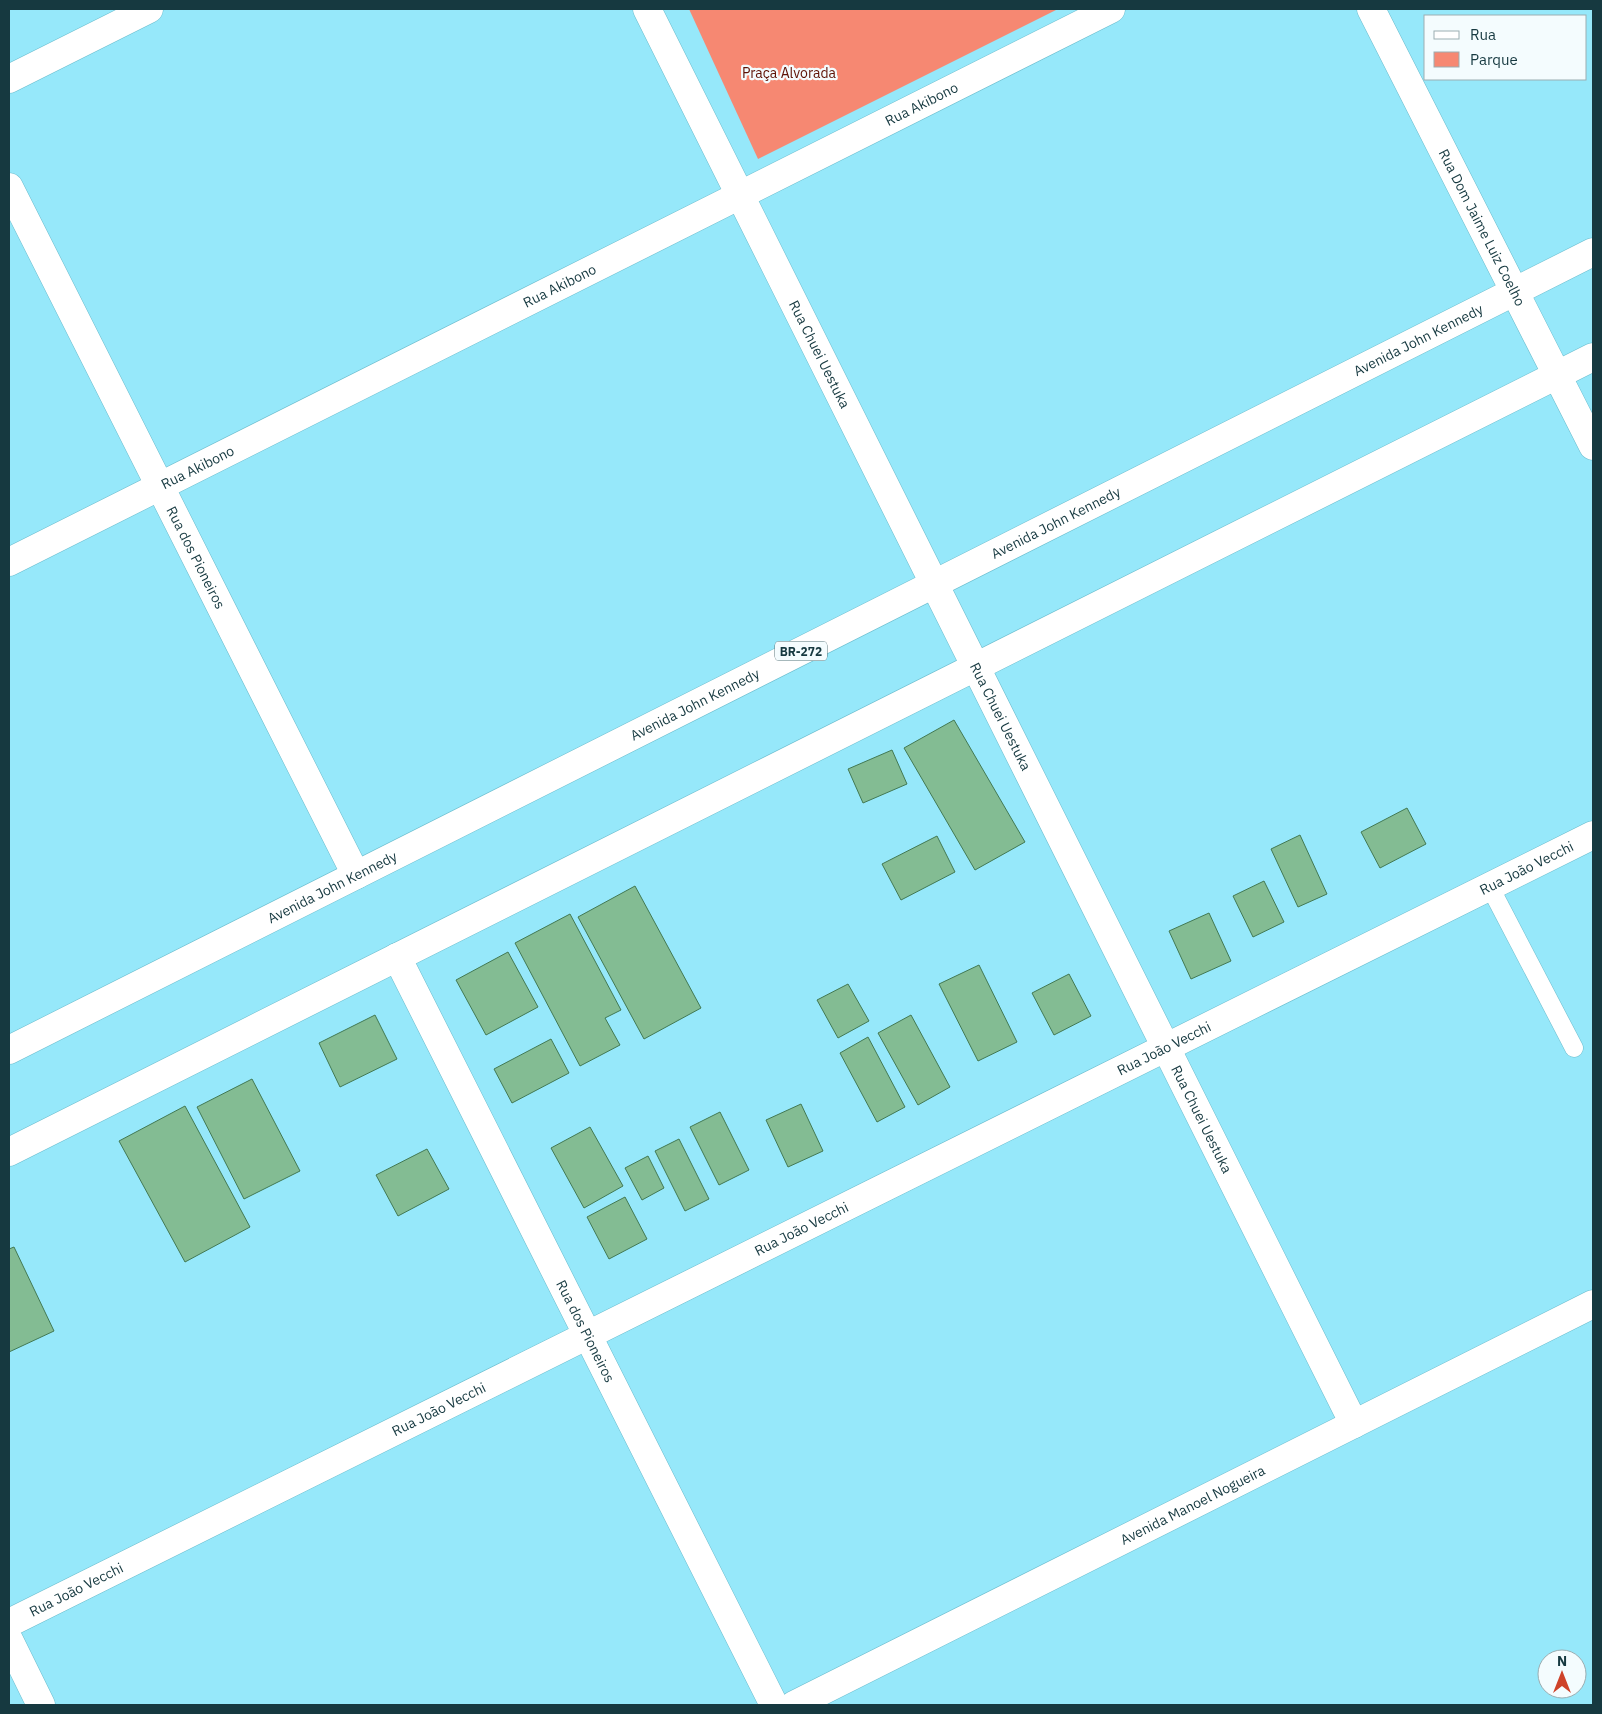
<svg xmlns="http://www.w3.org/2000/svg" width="1602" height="1714" font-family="'IBM Plex Sans',sans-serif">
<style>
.green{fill:#f68872}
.building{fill:#83bc93;stroke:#427953}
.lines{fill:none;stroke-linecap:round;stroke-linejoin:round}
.lane-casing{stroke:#6abccd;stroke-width:19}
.street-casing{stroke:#6abccd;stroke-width:29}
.primary-casing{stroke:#6abccd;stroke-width:29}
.lane{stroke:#fff;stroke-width:18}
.street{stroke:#fff;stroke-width:28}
.primary{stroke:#fff;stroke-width:28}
.labels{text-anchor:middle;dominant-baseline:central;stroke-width:4.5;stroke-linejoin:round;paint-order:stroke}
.shield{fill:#f4fcfe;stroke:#597479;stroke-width:1}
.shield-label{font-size:12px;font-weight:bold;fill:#163940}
.park-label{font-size:14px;fill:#5e1104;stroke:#f4fcfe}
.street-label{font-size:14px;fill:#163940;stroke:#f4fcfe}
</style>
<rect width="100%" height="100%" fill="#96e8fa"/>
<path class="green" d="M689 9H1058L758 159Z"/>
<path class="building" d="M954 720 1025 842 975 870 904 748Z
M892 750 907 784 863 803 848 769Z
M1407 808 1426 844 1380 868 1361 832Z
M1300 835 1327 894 1298 907 1271 849Z
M937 836 955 872 901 900 882 864Z
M1264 881 1284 922 1253 937 1233 896Z
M635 886 701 1008 644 1039 578 917Z
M1209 913 1231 961 1191 979 1169 931Z
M570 914 621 1010 605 1018 620 1045 580 1066 515 943Z
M508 952 538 1007 486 1035 456 980Z
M979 965 1017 1042 978 1061 939 984Z
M1069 974 1091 1016 1054 1035 1032 993Z
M848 984 869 1021 838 1038 817 1000Z
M375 1015 397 1059 340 1087 319 1043Z
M911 1015 950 1087 918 1105 878 1033Z
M868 1037 905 1107 877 1122 840 1053Z
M551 1039 569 1073 512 1103 494 1069Z
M252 1079 300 1171 244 1199 197 1107Z
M801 1104 823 1151 788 1167 766 1120Z
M185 1106 250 1227 185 1262 119 1141Z
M720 1112 749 1170 719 1185 690 1127Z
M590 1127 623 1186 584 1208 551 1148Z
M679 1139 709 1199 685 1211 655 1151Z
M427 1149 449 1189 398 1216 376 1175Z
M648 1156 664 1188 642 1200 625 1168Z
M625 1197 647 1239 609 1259 587 1217Z
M14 1247 54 1331 9 1352V1249Z"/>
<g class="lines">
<g class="lane-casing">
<path id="lane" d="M1490 887 1574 1048"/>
</g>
<g class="street-casing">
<g id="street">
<path id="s1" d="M647 9 1354 1424"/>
<path id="s2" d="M1371 9 1593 446"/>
<path d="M9 79 149 9"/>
<path id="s3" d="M9 187 356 875"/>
<path id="s4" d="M9 562 1111 9"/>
<path id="s5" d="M397 957 774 1705"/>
<path id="s6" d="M9 1623 1593 835"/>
<path d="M9 1640 41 1705"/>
<path id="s7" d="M794 1705 1593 1304"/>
</g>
</g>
<g class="primary-casing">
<g id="primary">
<path id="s8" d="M9 1050 1593 252"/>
<path d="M9 1152 1593 357"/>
</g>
</g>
<use href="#lane" class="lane"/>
<use href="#street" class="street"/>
<use href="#primary" class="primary"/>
</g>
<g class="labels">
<rect class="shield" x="775" y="641.5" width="52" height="19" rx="4"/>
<g class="shield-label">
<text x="801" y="651">BR-272</text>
</g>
<g class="park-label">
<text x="789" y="73">Praça Alvorada</text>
</g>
<g class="street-label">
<text stroke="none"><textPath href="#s4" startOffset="1021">Rua Akibono</textPath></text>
<text stroke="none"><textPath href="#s2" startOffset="245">Rua Dom Jaime Luiz Coelho</textPath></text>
<text stroke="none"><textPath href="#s4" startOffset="616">Rua Akibono</textPath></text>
<text stroke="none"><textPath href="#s8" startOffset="1578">Avenida John Kennedy</textPath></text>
<text stroke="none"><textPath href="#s1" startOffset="386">Rua Chuei Uestuka</textPath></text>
<text stroke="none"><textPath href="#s4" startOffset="211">Rua Akibono</textPath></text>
<text stroke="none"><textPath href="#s8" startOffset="1172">Avenida John Kennedy</textPath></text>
<text stroke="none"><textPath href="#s3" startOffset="415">Rua dos Pioneiros</textPath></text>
<text stroke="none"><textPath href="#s8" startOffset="768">Avenida John Kennedy</textPath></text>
<text stroke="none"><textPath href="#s1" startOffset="791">Rua Chuei Uestuka</textPath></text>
<text stroke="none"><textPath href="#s6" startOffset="1695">Rua João Vecchi</textPath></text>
<text stroke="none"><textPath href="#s8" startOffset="362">Avenida John Kennedy</textPath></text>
<text stroke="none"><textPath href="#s6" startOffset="1290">Rua João Vecchi</textPath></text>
<text stroke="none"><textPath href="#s1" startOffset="1241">Rua Chuei Uestuka</textPath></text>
<text stroke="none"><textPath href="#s6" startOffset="885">Rua João Vecchi</textPath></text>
<text stroke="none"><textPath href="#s5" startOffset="419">Rua dos Pioneiros</textPath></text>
<text stroke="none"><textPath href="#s6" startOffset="480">Rua João Vecchi</textPath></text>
<text stroke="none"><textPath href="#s7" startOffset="446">Avenida Manoel Nogueira</textPath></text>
<text stroke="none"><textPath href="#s6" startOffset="75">Rua João Vecchi</textPath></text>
</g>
</g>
<rect width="1602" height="1714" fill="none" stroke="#163940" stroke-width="20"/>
<rect x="1424" y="15" width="162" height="65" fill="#f4fcfe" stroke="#9baeb2"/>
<rect x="1434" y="31" width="25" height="8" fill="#ffffff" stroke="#9baeb2"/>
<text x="1470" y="40" font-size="15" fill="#163940">Rua</text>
<rect x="1434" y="52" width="25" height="15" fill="#f68872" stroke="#9baeb2"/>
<text x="1470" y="65" font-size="15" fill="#163940">Parque</text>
<g transform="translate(1562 1674)"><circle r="24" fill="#f4fcfe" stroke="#9baeb2"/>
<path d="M0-4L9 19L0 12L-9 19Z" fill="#ce432a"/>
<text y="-8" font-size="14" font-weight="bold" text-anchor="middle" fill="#163940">N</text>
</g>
</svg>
